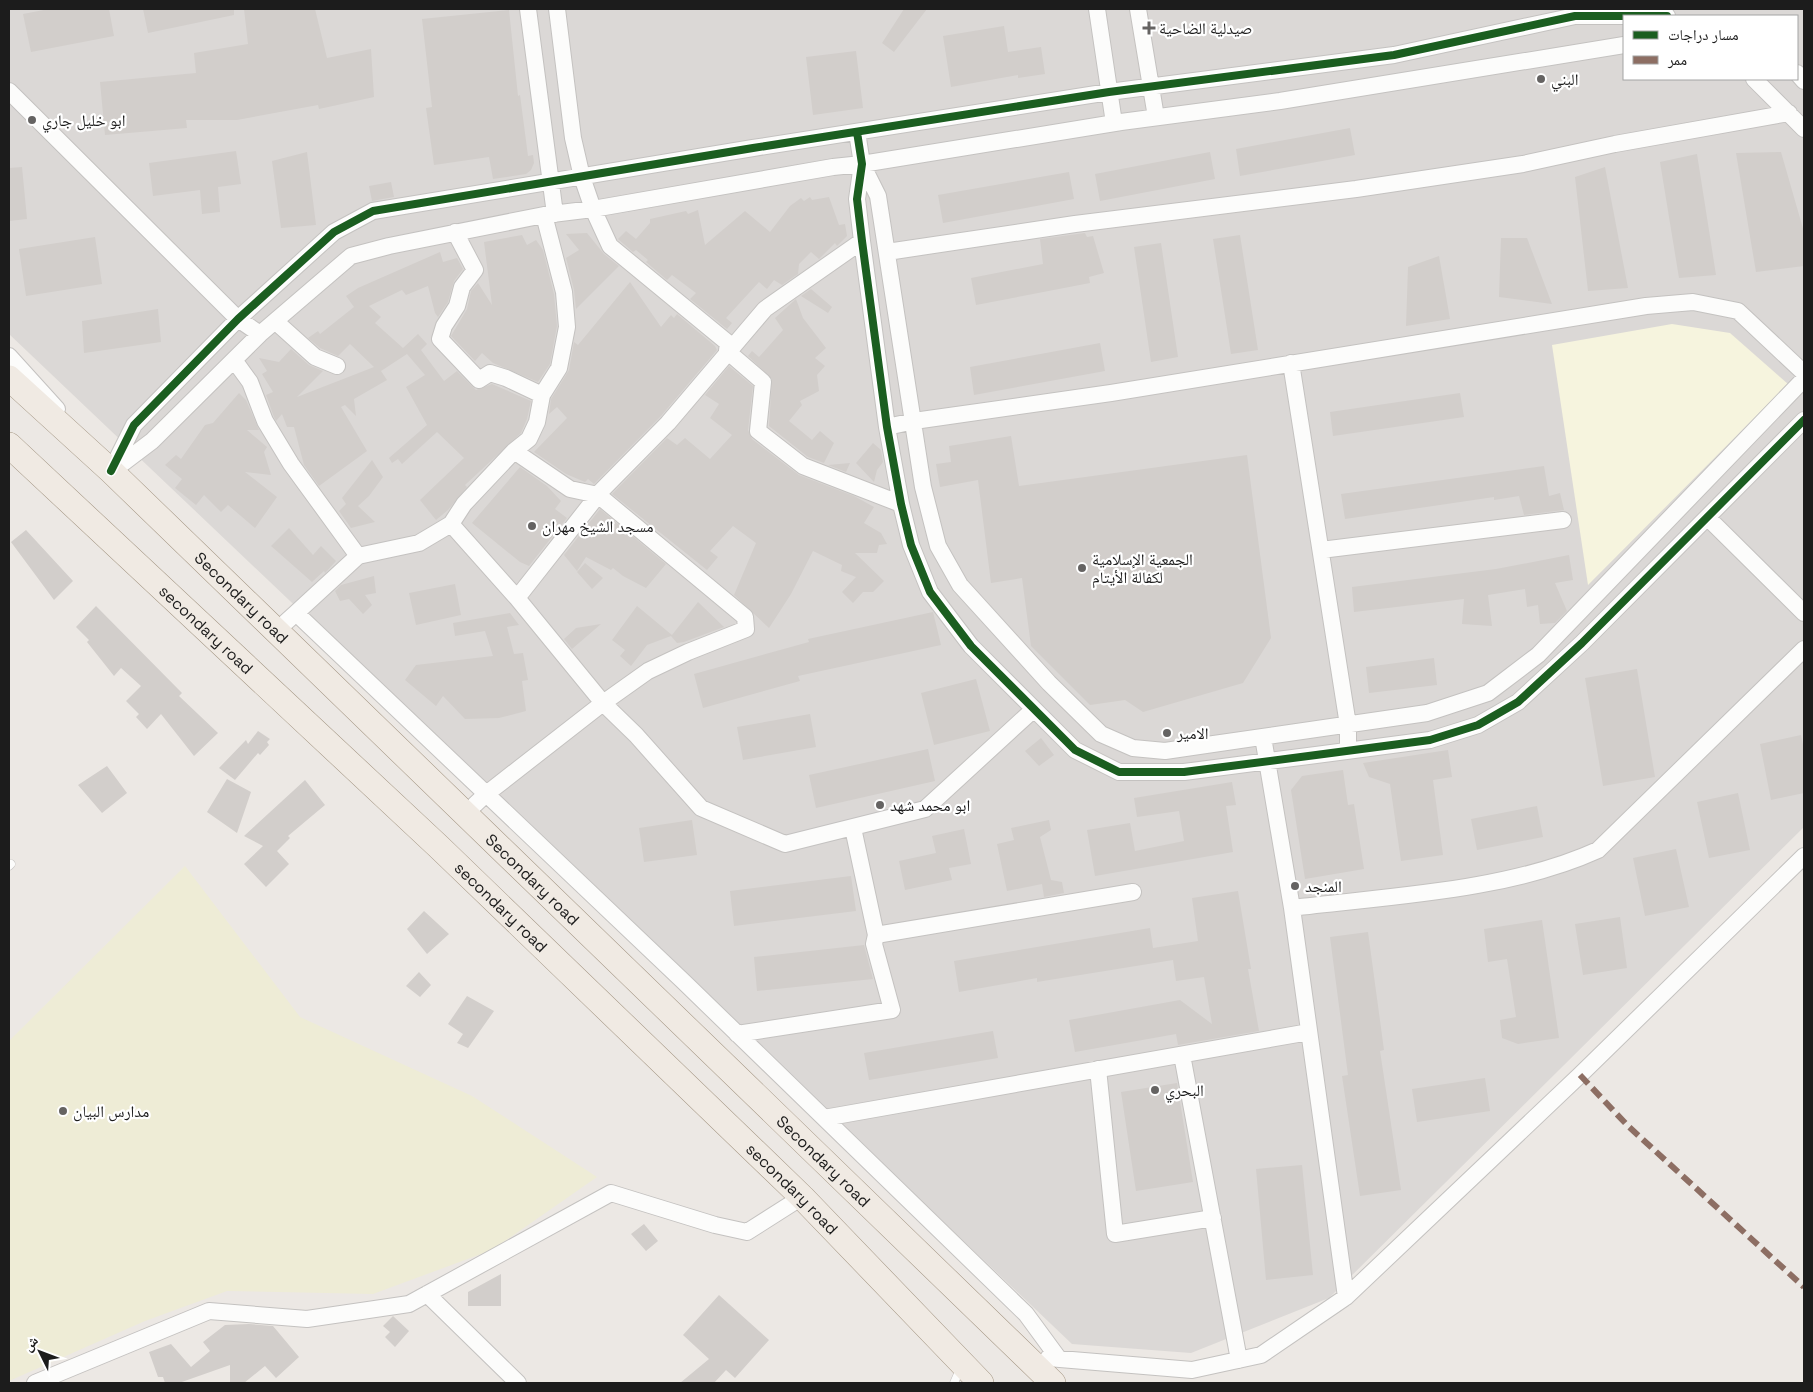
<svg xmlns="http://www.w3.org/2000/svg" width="1813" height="1392" font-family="'Space Grotesk','Noto Naskh Arabic',sans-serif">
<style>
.residential{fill:#dbd8d6;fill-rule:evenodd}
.education{fill:#f6f4de}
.farmland{fill:#eeecd6}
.building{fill:#d2cecb}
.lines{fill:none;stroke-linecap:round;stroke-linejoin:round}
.service-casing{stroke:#c4c2c0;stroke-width:9}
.minor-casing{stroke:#c4c2c0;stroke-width:18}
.primary-casing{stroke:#a29481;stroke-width:26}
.service{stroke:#fcfcfb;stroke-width:8}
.minor{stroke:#fcfcfb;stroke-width:16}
.primary{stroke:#f0eae3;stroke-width:25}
.quiet{stroke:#8d6e63;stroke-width:6;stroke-dasharray:12 6;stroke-linecap:butt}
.cycleway-casing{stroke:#fff;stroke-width:11}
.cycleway{stroke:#1b5e20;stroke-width:8}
.poi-dot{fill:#656362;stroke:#fff;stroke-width:2}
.labels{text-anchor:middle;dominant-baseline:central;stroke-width:4.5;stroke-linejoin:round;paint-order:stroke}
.poi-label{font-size:16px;fill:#1c1c1c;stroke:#fff;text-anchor:start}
.street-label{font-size:16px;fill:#1c1c1c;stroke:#fff}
</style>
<rect width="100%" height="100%" fill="#ece8e4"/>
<path class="residential" d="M9 9H1804V827L1329 1298 1191 1353 1072 1344 9 334ZM1624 16H1797V79H1624Z"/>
<path class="education" d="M1672 324 1730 333 1788 384 1588 585 1552 345Z"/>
<path class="farmland" d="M185 866 300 1017 472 1096 597 1177 492 1250 373 1294 227 1291 145 1321 9 1381V1041Z"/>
<path class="building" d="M49 9H109L114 36 31 52 23 14Z
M143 9H234V15L148 33Z
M244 9H315L327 58 371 49 374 97 319 109 318 105 237 120H186L187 128 105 135 100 82 196 73 194 53 248 44Z
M904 9H927L894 52 882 43Z
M509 10 518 96 520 95 528 156 533 155 534 163 531 170 526 174 493 179 489 157 434 165 426 108 432 107 422 19Z
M1004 26 1008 52 1041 47 1045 74 1018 78V75L951 87 943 36Z
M856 51 863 108 813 115 806 57Z
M1350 128 1355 155 1240 176 1236 149Z
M236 151 241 184 218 187 220 212 202 214 200 190 153 196 149 163Z
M307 152 316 225 281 228 272 161Z
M1210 152 1215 179 1100 201 1095 174Z
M1781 152 1804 232V266L1756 272 1736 153Z
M1697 154 1716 275 1679 278 1660 162Z
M22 167 27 219 9 221V168Z
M1605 167 1628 288 1588 291 1575 177Z
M1069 172 1074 199 943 223 938 195Z
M391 182 394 197 372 201 369 186Z
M810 197 812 200 829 197 839 225 845 224 847 236 837 246 835 243 819 259 811 252 799 264 798 274 782 285 774 280 767 289 759 282 726 318 732 323 727 329 690 299 696 293 672 275 667 280 646 262 648 260 636 250 633 252 618 239 626 231 636 239 650 223V219L686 211 688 214 698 210 705 245 745 211 770 232 790 206 801 198 804 201Z
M587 233 604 254 619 266 576 309 574 290 566 258 579 250 566 234Z
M1085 233 1087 237 1093 236 1104 273 1089 277 1090 283 976 305 971 278 1043 264 1040 239Z
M522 235 527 245 536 240 543 250 554 294 557 326 550 364 538 382 493 363 482 353 475 361 451 336 467 309 471 291 478 283 492 305 484 242Z
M1240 235 1258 350 1231 354 1213 239Z
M95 237 102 284 26 296 19 249Z
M1501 238H1527L1552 304 1499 297Z
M1161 243 1178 357 1151 362 1134 247Z
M440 252 443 262 457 258 463 269 454 281 448 302 438 317 435 313 428 286 406 295 402 290 369 306 381 317 375 323 403 348 418 334 427 344 421 350 444 381 457 371 476 390 492 384 531 401 527 419 521 433 465 485 467 487 448 510 436 520 420 500 464 458 437 432 402 464 398 459 392 463 389 458 427 425 406 387 425 375 407 354 381 371 387 380 354 399 356 416 345 405 341 407 367 451 319 486 304 465 294 427H287L282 414 276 421 274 417 266 395 273 392 262 374 267 371 259 358 279 362 291 349 309 365 323 371 297 397 374 367 350 344 338 356 320 348 308 338 318 331 320 334 354 307 346 296 358 288Z
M1439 256 1450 319 1406 326 1408 267Z
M630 282 661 327 671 315 674 318 677 314 715 346 717 350 661 416 594 484 588 479 585 482 566 474 534 452 567 418 557 407 549 414 551 399 569 370 574 342 578 345Z
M811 289 832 307 828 313 801 296Z
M796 299 803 318 826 348 815 358 825 366 817 375 819 391 800 401 802 405 789 421 812 440 820 431 834 443 824 463 808 457 769 426 772 379 748 356 752 351 759 357 783 330 775 318Z
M158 309 161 342 84 353 82 321Z
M1100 343 1105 371 974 395 970 367Z
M729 366 753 386 748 430 752 439 799 475 854 496 874 507 864 523 881 533 887 544 879 545 877 553H855L884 581 873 592H863L853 603 842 592 856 577 841 571 842 565 813 551 791 594 769 628 734 595 756 543 733 526 710 551 718 557 707 570 612 494 667 438 677 445 685 438 710 459 732 435 710 418 719 404 705 395Z
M239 393 246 400 259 430H247L267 447 264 452 271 475 245 472 277 497 255 528 228 505 221 512 204 495 196 505 175 488 182 479 165 465 176 455 181 459 205 425 213 423Z
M1460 393 1464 417 1333 436 1330 412Z
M1011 436 1019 486 1247 455 1271 638 1243 683 1143 712 1125 700 1090 705 1031 646 1022 578 991 583 978 480 940 487 936 464 951 462 949 446Z
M873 443 881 450 883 462 877 470 874 482 856 463Z
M372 460 383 477 369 496 358 506 375 522 351 528 339 511 346 504 342 498Z
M850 463 846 472 828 465Z
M1544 466 1549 496 1560 493 1564 510 1524 515 1519 496 1494 500V497L1345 519 1341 494Z
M520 467 547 486 561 501 555 509 567 518 529 566 520 562 472 523Z
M600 509 666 564 646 588 623 576 613 568 611 570 586 557 577 571 564 555Z
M289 528 313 555 321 546 336 561 325 573 324 571 312 582 271 546Z
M26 530 73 581 54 600 11 542Z
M1569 555 1573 580 1555 583 1567 611 1555 623 1540 624 1538 605 1527 607 1525 589 1488 595 1492 626 1462 624 1464 599 1354 612 1352 587 1496 569Z
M585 563 603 578 592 589 577 572Z
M374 576 376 593 365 595 372 605 363 614 349 599 340 601 335 591 341 585Z
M455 584 461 615 416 625 409 593Z
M698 602 724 627 684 642 677 643 671 636 647 645 631 666 620 656 625 650 612 640 637 606 672 635Z
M96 606 182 693 179 696 218 733 194 756 161 714 147 729 136 717 139 714 126 701 141 686 121 668 114 676 87 642 89 640 76 627Z
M933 612 941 645 798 676 800 681 703 708 694 674 809 642 808 639Z
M510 613 519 625 507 627 514 654 523 653 528 680 522 681 526 711 499 718 465 719 443 696 436 706 405 680 416 665 493 656 485 631 455 636 453 623Z
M601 624 572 649 564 639 576 628Z
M1434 658 1437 685 1369 693 1366 667Z
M1637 669 1655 777 1603 786 1585 678Z
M976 679 990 731 934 745 921 693Z
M810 714 816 747 743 760 737 727Z
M258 731 270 739 267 742 269 745 260 755 258 753 235 780 219 768 246 740 248 744Z
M1801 735 1804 750V793L1771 800 1760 744Z
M1041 738 1054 755 1039 766 1025 751Z
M928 749 935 781 816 808 809 775Z
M1448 750 1452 777 1433 780 1443 855 1401 861 1390 784 1369 777 1363 763Z
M107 766 127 793 102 813 78 785Z
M1343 770 1348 805 1354 804 1364 869 1305 879 1291 790 1302 776Z
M227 779 251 792 237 833 207 812Z
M305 780 325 805 288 836 290 838 277 851 289 864 266 887 244 864 263 846 244 836Z
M1232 782 1236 805 1226 806 1233 852 1095 876 1087 830 1130 823 1135 851 1184 841 1179 811 1137 817 1134 798Z
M1738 793 1750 850 1709 858 1697 802Z
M1537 806 1543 837 1477 850 1471 819Z
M692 820 697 855 644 862 639 828Z
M1049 820 1051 830 1040 837 1051 880 1062 882 1064 893 1044 897 1042 884 1007 891 997 844 1014 840 1011 828Z
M964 829 971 864 949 868 952 880 905 890 899 861 936 853 932 836Z
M1676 849 1689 907 1645 916 1633 858Z
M851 876 856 911 734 926 730 891Z
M1238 891 1251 969H1248L1259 1031 1178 1045 1176 1034 1075 1052 1069 1020 1180 1000 1212 1024 1204 977 1176 981 1173 960 1037 982V978L959 992 954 961 1150 928 1153 948 1198 941 1192 898Z
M424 911 449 934 427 954 407 929Z
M1620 917 1627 968 1583 975 1575 924Z
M1542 920 1559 1038 1518 1044 1502 1038 1500 1020 1516 1017 1507 959 1488 962 1484 929Z
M1368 932 1384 1050 1380 1051 1401 1190 1360 1196 1342 1076 1348 1075 1330 937Z
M864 945 873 979 757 991 754 957Z
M419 972 431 985 420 997 406 986Z
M467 996 494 1011 468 1048 457 1043 463 1034 448 1024Z
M993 1031 998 1058 869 1080 864 1053Z
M1485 1078 1490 1111 1417 1122 1412 1089Z
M1177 1083 1193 1182 1136 1191 1121 1092Z
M1302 1165 1313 1275 1266 1280 1256 1169Z
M644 1224 658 1241 646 1251 631 1234Z
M501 1274V1306H468V1292Z
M719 1295 769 1340 735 1378 726 1370 714 1383H680L709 1359 683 1335Z
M393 1316 409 1331 395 1347 385 1337 390 1332 383 1326Z
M249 1324 273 1326 299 1357 276 1378 265 1366 244 1383H230V1365L179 1383H165L163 1377H158L149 1352 171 1344 191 1367 210 1351 203 1342 225 1325Z"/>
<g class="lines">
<g class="service-casing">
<path id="service" d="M9 866 11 864
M954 1383 961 1367"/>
</g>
<g class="minor-casing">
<path id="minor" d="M528 9 555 214
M557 9 573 138 582 177 593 209 610 246 728 343 727 351 763 382 758 431 803 466 901 504
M1097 9 1114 123
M1138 9 1156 117
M1797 73 1804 81
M1754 79 1804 129
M9 91 238 319 260 334
M857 132 862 164 857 199 862 241 887 427 901 504 911 545 930 592 971 646 1075 750 1119 772H1184L1316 755 1430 740 1478 725 1518 702 1582 643 1804 420
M862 164 878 196 923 487 938 546 960 585 1049 683 1101 734 1133 748 1165 751 1427 713 1488 693 1538 655 1804 379
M455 232 475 270 462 287 457 306 444 326 440 339 479 380 490 373 506 378 542 395
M887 252 1075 224 1356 189 1523 164 1615 144 1789 113
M275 321 315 357 337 366
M9 356 57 409
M234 360 250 382 265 421 291 464 358 556
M1291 363 1348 725V751
M887 427 914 421 1111 393 1646 306 1693 302 1738 311 1804 373
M514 451 570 489 598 495 745 617 746 629 688 652 648 671 603 703 517 598 598 495 599 493 668 423 765 309 862 241
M115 469 152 441 260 334 351 256 389 246 544 215 593 209 833 167 862 164 1121 122 1280 101 1624 45
M111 471 134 425 238 319 334 232 373 211 753 148 1109 92 1394 55 1575 16H1667
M1708 518 1804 613
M451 524 517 598
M1321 550 1563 520
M296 613 358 556 419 543 451 524 464 504 514 451 529 439 537 422 542 395 559 368 567 327 564 292 544 215
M275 632 296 613 684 982 1026 1314 1059 1359
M1263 737 1292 908 1346 1297
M464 815 485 795 603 703 636 735 701 808 785 844 925 809 1034 709
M1292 908C1390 896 1508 891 1598 850L1804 649
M876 935 1133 892
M737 1034 892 1010 874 944 876 935 853 828
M1182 1055 1239 1360
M1098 1069 1115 1234 1213 1218
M824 1118 1309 1032
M427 1294 518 1383
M1048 1358 1192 1370 1261 1355 1346 1297 1580 1075 1804 856
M35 1383 209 1311 307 1319 409 1304 611 1193 715 1225 747 1232 802 1197"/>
</g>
<g class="primary-casing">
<g id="primary">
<path id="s1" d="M9 378 111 471 1053 1383"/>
<path id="s2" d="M9 445 439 847 802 1197 981 1383"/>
</g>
</g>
<use href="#service" class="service"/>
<use href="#minor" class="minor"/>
<use href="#primary" class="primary"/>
<path class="quiet" d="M1580 1075 1628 1126 1804 1287"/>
<g class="cycleway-casing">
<path id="cycleway" d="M857 132 862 164 857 199 862 241 887 427 901 504 911 545 930 592 971 646 1075 750 1119 772H1184L1316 755 1430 740 1478 725 1518 702 1582 643 1804 420
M111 471 134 425 238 319 334 232 373 211 753 148 1109 92 1394 55 1575 16H1667"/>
</g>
<use href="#cycleway" class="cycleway"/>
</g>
<g class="poi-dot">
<path d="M1146.5 20.5h5v5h5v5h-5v5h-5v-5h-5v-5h5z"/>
<circle cx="1541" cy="79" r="5"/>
<circle cx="32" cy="120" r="5"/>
<circle cx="532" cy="526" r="5"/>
<circle cx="1082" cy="568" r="5"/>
<circle cx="1167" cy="733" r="5"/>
<circle cx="880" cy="805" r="5"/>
<circle cx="1295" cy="886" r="5"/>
<circle cx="1155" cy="1090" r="5"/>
<circle cx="63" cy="1111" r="5"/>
</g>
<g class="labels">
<g class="poi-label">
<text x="1159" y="28">صيدلية الضاحية</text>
<text x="1551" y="79">البني</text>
<text x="42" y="120">ابو خليل جاري</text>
<text x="542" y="526">مسجد الشيخ مهران</text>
<text x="1092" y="559">الجمعية الإسلامية<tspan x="1092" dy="18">لكفالة الأيتام</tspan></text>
<text x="1177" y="733">الامير</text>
<text x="890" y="805">ابو محمد شهد</text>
<text x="1305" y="886">المنجد</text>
<text x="1165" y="1090">البحري</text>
<text x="73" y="1111">مدارس البيان</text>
</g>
<g class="street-label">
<text stroke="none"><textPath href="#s1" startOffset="320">Secondary road</textPath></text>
<text stroke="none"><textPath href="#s2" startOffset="270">secondary road</textPath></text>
<text stroke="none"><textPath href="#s1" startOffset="725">Secondary road</textPath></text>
<text stroke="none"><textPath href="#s2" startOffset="675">secondary road</textPath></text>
<text stroke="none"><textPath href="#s1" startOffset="1130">Secondary road</textPath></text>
<text stroke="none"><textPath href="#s2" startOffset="1080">secondary road</textPath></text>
</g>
</g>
<rect width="1813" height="1392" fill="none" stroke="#1c1c1c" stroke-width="20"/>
<rect x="1623" y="15" width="175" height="65" fill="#ffffff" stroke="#a4a4a4"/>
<rect x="1633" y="31" width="25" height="8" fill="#1b5e20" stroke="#a4a4a4"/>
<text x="1668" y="40" font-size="15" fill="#1c1c1c">مسار دراجات</text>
<rect x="1633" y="56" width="25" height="8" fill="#8d6e63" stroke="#a4a4a4"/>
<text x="1668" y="65" font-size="15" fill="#1c1c1c">ممر</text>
<g transform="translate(40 1352) rotate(312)" stroke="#ffffff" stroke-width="4" paint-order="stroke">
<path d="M0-4L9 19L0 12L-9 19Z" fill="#1c1c1c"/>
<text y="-8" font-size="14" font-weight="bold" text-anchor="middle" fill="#1c1c1c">ش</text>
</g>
</svg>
